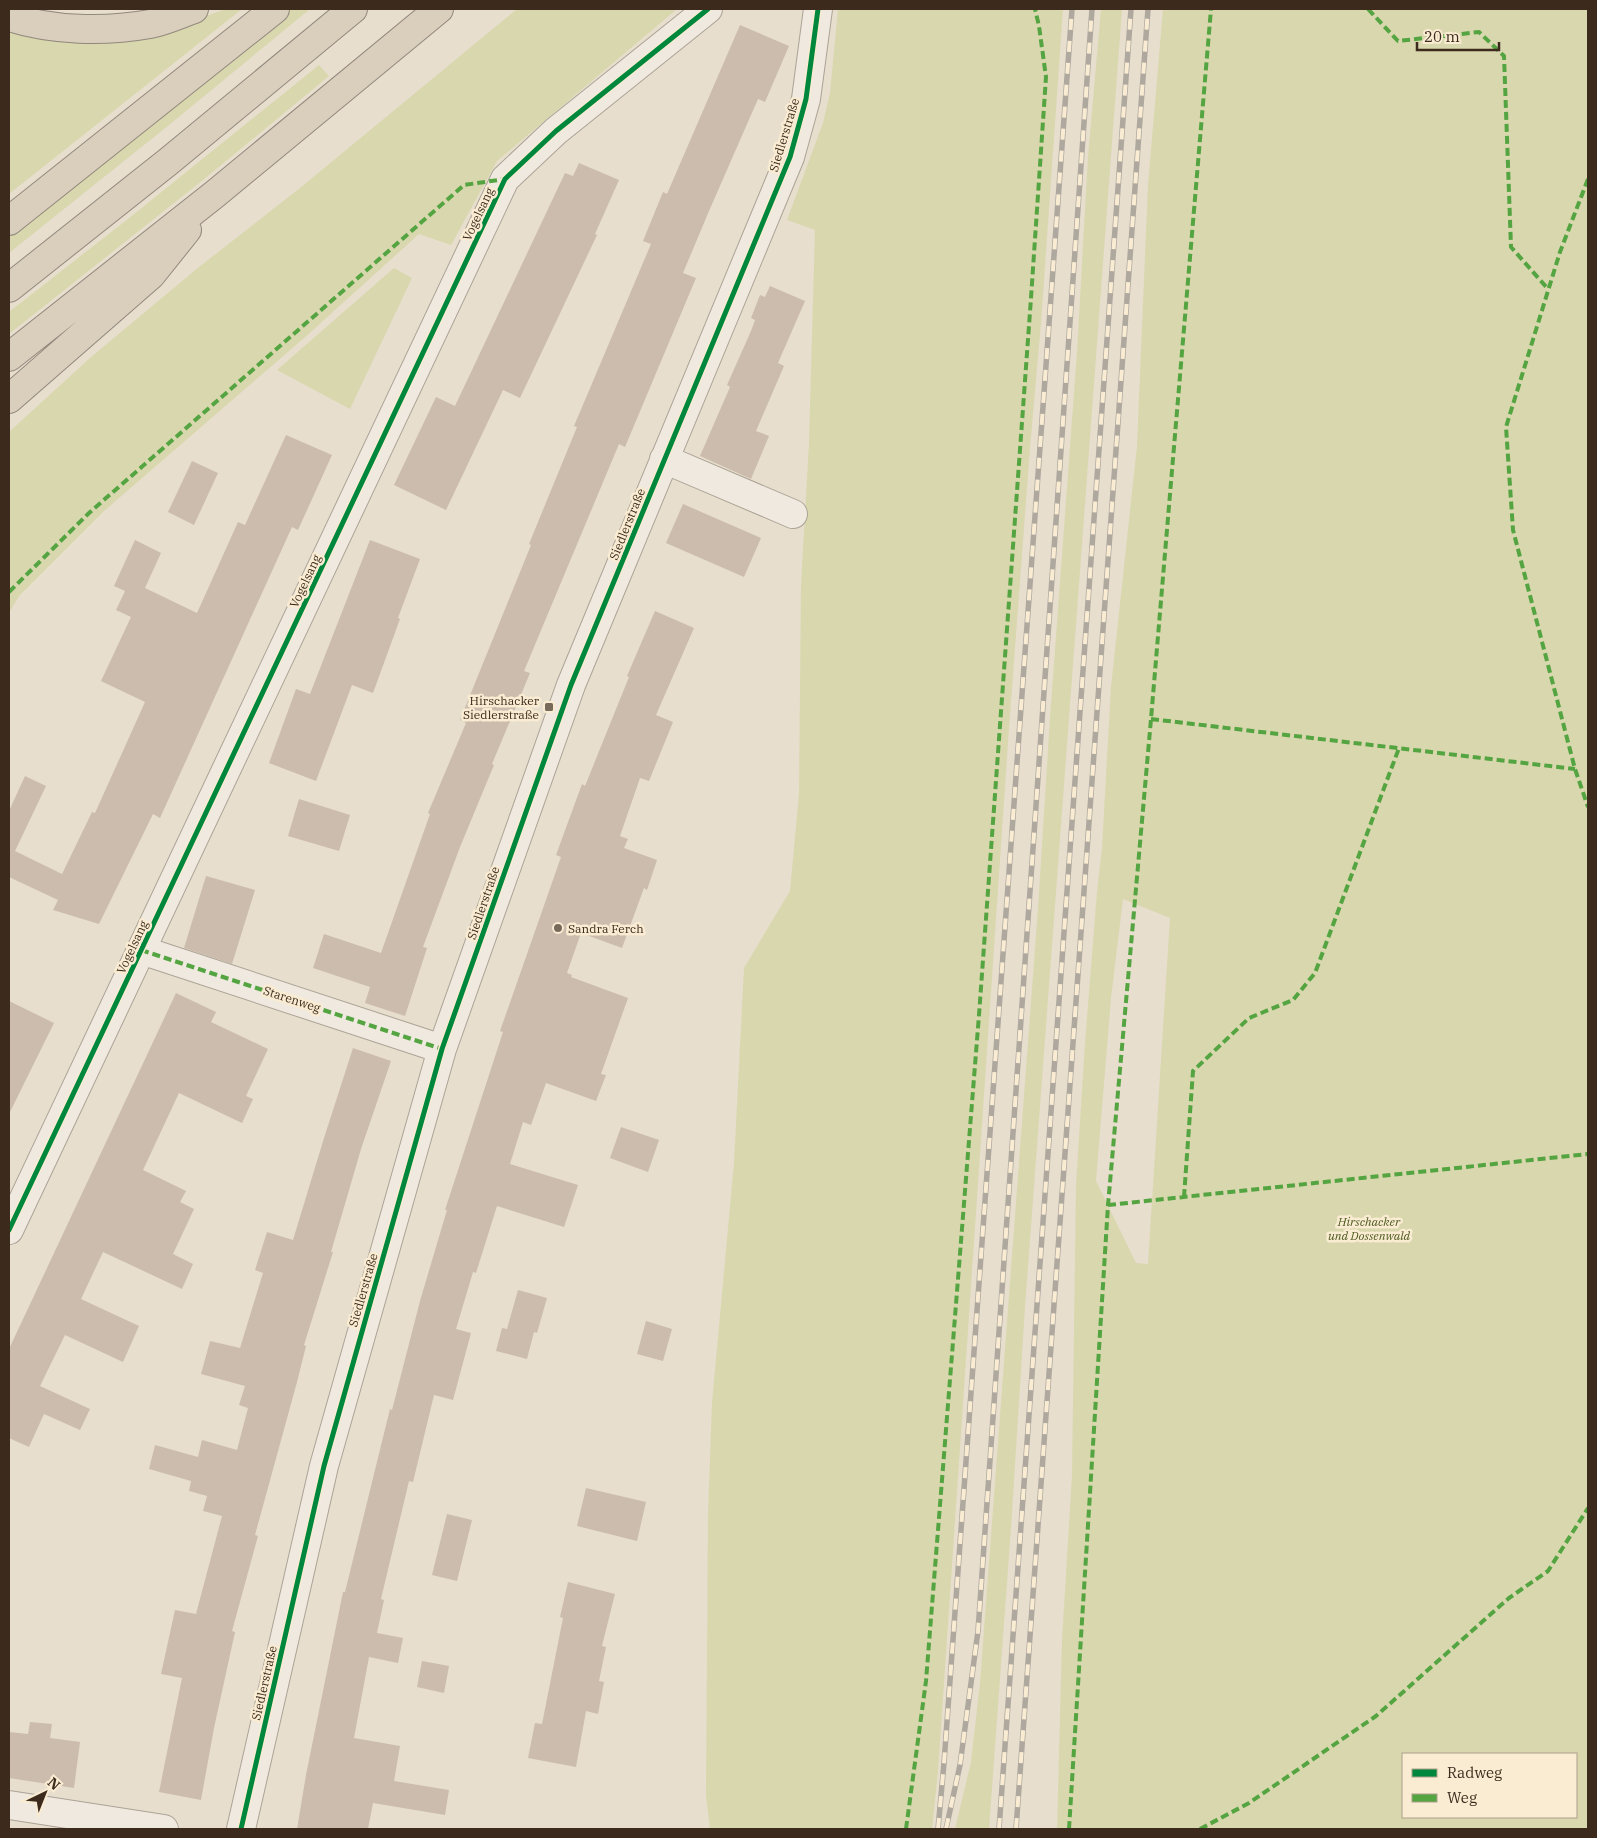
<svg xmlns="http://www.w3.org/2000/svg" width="1597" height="1838" font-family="'IBM Plex Serif',serif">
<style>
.green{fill:#d9d7ae;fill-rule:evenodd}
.building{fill:#ccbcad}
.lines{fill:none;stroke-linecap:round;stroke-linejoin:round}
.minor-casing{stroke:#aca396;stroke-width:30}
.motorway-casing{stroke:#92887d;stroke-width:30}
.minor{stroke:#efe9df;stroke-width:28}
.motorway{stroke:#dacebd;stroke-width:28}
.rail-casing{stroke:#aea89f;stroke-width:5.5}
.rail{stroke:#f9ecd2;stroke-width:4;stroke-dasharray:11;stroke-linecap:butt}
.quiet{stroke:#54a441;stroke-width:4;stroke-dasharray:8 4;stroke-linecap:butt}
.cycleway-casing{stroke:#f9ecd2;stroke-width:8}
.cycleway{stroke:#00873e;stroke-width:5}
.poi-dot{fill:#786a5b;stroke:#f9ecd2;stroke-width:2}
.labels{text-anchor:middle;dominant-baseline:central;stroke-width:5;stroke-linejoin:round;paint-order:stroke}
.street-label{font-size:12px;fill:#3c2b1d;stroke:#f9ecd2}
.poi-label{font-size:12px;fill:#3c2b1d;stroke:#f9ecd2;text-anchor:end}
.park-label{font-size:12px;font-style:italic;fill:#4f5b21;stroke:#f9ecd2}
</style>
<rect width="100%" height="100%" fill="#e7decd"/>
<path class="green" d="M226 9H242L9 194V26L192 21Z
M289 9H310L169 125 9 253V234L139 131Z
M517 9H677L497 161 451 245 419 234 303 339 104 511 19 596 9 613V432L90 358 199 267 300 188Z
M838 9H1063L1041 323 1030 448 1009 728 938 1771 932 1829H710L706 1795 708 1515 712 1403 734 1163 744 968 790 891 799 794 801 585 809 443 815 230 787 220 823 123 830 93Z
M1101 9H1122L1025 1307 1011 1528 989 1829H955L971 1762 980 1683 1038 909 1050 718 1077 352 1088 157Z
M1163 9H1588V1829H1057L1062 1641 1072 1475 1076 1185 1085 1043 1097 892 1102 848 1111 687 1137 446 1148 185ZM1123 899 1170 918 1148 1264 1136 1263 1096 1181 1111 998ZM1403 1754H1576V1817H1403Z
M319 65 329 76 203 180 9 334V312L133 215Z
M394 268 412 278 350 409 277 370Z"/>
<path class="building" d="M740 25 789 46 765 102 758 99 709 211 683 273 696 278 625 447 619 444 524 671 530 673 492 764 494 765 460 847 423 947 427 948 405 1016 365 1003 370 987 313 968 324 934 381 953 430 814 428 813 466 723 460 720 531 545 529 544 577 427 574 426 651 244 643 241 663 192 667 194Z
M579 163 619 180 595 234 597 235 520 398 503 390 446 510 394 485 436 397 455 406 565 173 573 176Z
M770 286 805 301 778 363 784 366 756 431 769 436 751 479 700 456 730 387 727 385 751 331 755 320 751 318 760 295 765 297Z
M286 435 332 455 298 530 292 527 160 818 153 814 99 924 53 910 58 900 9 877V811L25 776 46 786 15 851 62 874 92 812 95 813 145 702 101 681 131 617 116 610 125 591 114 586 135 540 161 553 145 588 197 613 238 522 245 525Z
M192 461 218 473 194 525 168 512Z
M683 504 761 538 744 577 666 543Z
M370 540 420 559 398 618 400 619 373 693 352 685 316 781 269 763 296 689 310 694Z
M655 611 694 628 656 715 673 722 649 781 640 778 620 836 628 839 624 848 657 860 647 890 644 888 622 948 581 933 567 973 572 975 571 977 628 998 601 1074 606 1075 596 1101 546 1083 531 1125 523 1122 510 1164 578 1185 564 1227 497 1206 476 1273 473 1272 456 1329 471 1333 453 1400 434 1395 413 1482 409 1481 381 1599 384 1600 377 1633 403 1638 398 1663 369 1657 354 1738 400 1746 394 1781 449 1790 445 1815 373 1803 368 1829H297L306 1775 343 1592H345L390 1409 392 1410 420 1301 447 1210H445L503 1032 500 1031 561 857 556 855 582 784 585 786 629 677 627 676Z
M299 799 350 815 339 851 288 836Z
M206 876 255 890 232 964 184 948Z
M176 993 216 1012 211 1022 268 1049 246 1096 253 1099 242 1123 179 1093 143 1170 186 1191 180 1202 194 1209 173 1254 193 1264 182 1289 103 1252 81 1299 139 1326 123 1362 65 1335 40 1386 90 1409 80 1430 44 1414 29 1447 9 1438V1349Z
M9 1001 54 1023 9 1114Z
M353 1048 391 1061 361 1149 331 1252H333L304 1345 306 1346 297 1382 255 1535 258 1536 232 1631 235 1632 214 1728 201 1800 159 1792 182 1678 161 1674 175 1610 196 1614 222 1516 203 1511 207 1496 189 1491 191 1481 149 1469 155 1445 198 1457 202 1440 237 1450 248 1408 239 1405 245 1386 201 1374 210 1341 240 1348 263 1273 255 1270 267 1232 293 1240 324 1138Z
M621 1127 659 1140 648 1172 610 1158Z
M518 1290 547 1298 537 1333 534 1332 527 1359 496 1351 502 1328 507 1329Z
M646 1321 672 1329 663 1361 637 1354Z
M586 1488 646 1502 637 1541 577 1526Z
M447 1514 472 1520 457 1581 432 1575Z
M568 1582 615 1594 602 1646 606 1647 599 1681 604 1682 598 1714 586 1711 576 1767 528 1758 535 1723 542 1724 563 1618 560 1617Z
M422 1661 449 1666 444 1693 417 1687Z
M30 1722 52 1724 50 1738 80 1742 74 1788 9 1778V1732L28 1734Z"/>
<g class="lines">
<g class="minor-casing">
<path id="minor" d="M664 459 793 514
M141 950 442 1049
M9 1230 505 179 556 131 708 9
M9 1805 164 1829
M241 1829 324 1466 442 1049 571 685 790 157 806 99 818 9"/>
</g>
<g class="motorway-casing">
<path id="motorway" d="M9 17C53 31 105 32 150 24 165 21 180 14 194 9
M9 221 275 9
M9 288 169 161 353 9
M9 357 215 194 439 9
M9 399 151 275 187 230"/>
</g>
<use href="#minor" class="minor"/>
<use href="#motorway" class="motorway"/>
<g class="rail-casing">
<path id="rail" d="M938 1829 944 1763 1072 9
M946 1829 960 1765 978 1631 1092 9
M999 1829 1131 9
M1016 1829 1148 9"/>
</g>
<use href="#rail" class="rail"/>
<path class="quiet" d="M1368 9 1398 41 1479 32 1504 56 1511 247 1548 289
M1588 179 1560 252 1506 427 1513 530 1575 769 1588 807
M9 592 89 513 464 185 505 179
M1151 719 1575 769
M141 950 442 1049
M1184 1197 1193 1071 1249 1018 1293 1000 1315 973 1399 748
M1108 1205 1588 1154
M906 1829 926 1681 979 1015 1031 298 1046 77 1039 26 1035 9
M1069 1829 1108 1205 1151 719 1211 9
M1200 1829 1249 1803 1376 1716 1509 1598 1548 1571 1588 1508"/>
<g class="cycleway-casing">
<path id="cycleway" d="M9 1230 505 179 556 131 708 9
M241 1829 324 1466 442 1049 571 685 790 157 806 99 818 9"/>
</g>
<use href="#cycleway" class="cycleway"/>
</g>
<g class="poi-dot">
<rect x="544" y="702" width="10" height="10" rx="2.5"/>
<circle cx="558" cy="928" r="5"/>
</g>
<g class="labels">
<g class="street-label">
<text transform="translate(784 135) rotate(-73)">Siedlerstraße</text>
<text transform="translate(478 214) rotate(-65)">Vogelsang</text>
<text transform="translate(627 524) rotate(-68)">Siedlerstraße</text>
<text transform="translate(305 581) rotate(-65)">Vogelsang</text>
<text transform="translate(483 903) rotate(-71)">Siedlerstraße</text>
<text transform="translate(132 947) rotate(-65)">Vogelsang</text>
<text transform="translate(292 999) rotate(18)">Starenweg</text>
<text transform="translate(363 1290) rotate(-74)">Siedlerstraße</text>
<text transform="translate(264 1683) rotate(-77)">Siedlerstraße</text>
</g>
<g class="poi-label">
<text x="539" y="700">Hirschacker<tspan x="539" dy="14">Siedlerstraße</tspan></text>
<text x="568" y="928" text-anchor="start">Sandra Ferch</text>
</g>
<g class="park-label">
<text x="1369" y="1221">Hirschacker<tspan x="1369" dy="14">und Dossenwald</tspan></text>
</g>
</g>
<rect width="1597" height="1838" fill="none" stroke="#3c2b1d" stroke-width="20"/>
<rect x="1402" y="1753" width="175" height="65" fill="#f9ecd2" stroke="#ad9f8a"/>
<rect x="1412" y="1769" width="25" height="8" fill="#00873e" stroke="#ad9f8a"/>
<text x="1447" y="1778" font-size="15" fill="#3c2b1d">Radweg</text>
<rect x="1412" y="1794" width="25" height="8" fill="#54a441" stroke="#ad9f8a"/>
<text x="1447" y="1803" font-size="15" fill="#3c2b1d">Weg</text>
<g transform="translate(45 1793) rotate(43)" stroke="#f9ecd2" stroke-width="4" paint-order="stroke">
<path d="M0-4L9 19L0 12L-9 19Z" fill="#3c2b1d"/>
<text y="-8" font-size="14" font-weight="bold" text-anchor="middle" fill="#3c2b1d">N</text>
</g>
<path d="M1417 42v8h82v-8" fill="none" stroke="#3c2b1d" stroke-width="2.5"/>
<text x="1424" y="42" font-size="15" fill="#3c2b1d" stroke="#f9ecd2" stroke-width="4" paint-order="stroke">20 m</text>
</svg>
